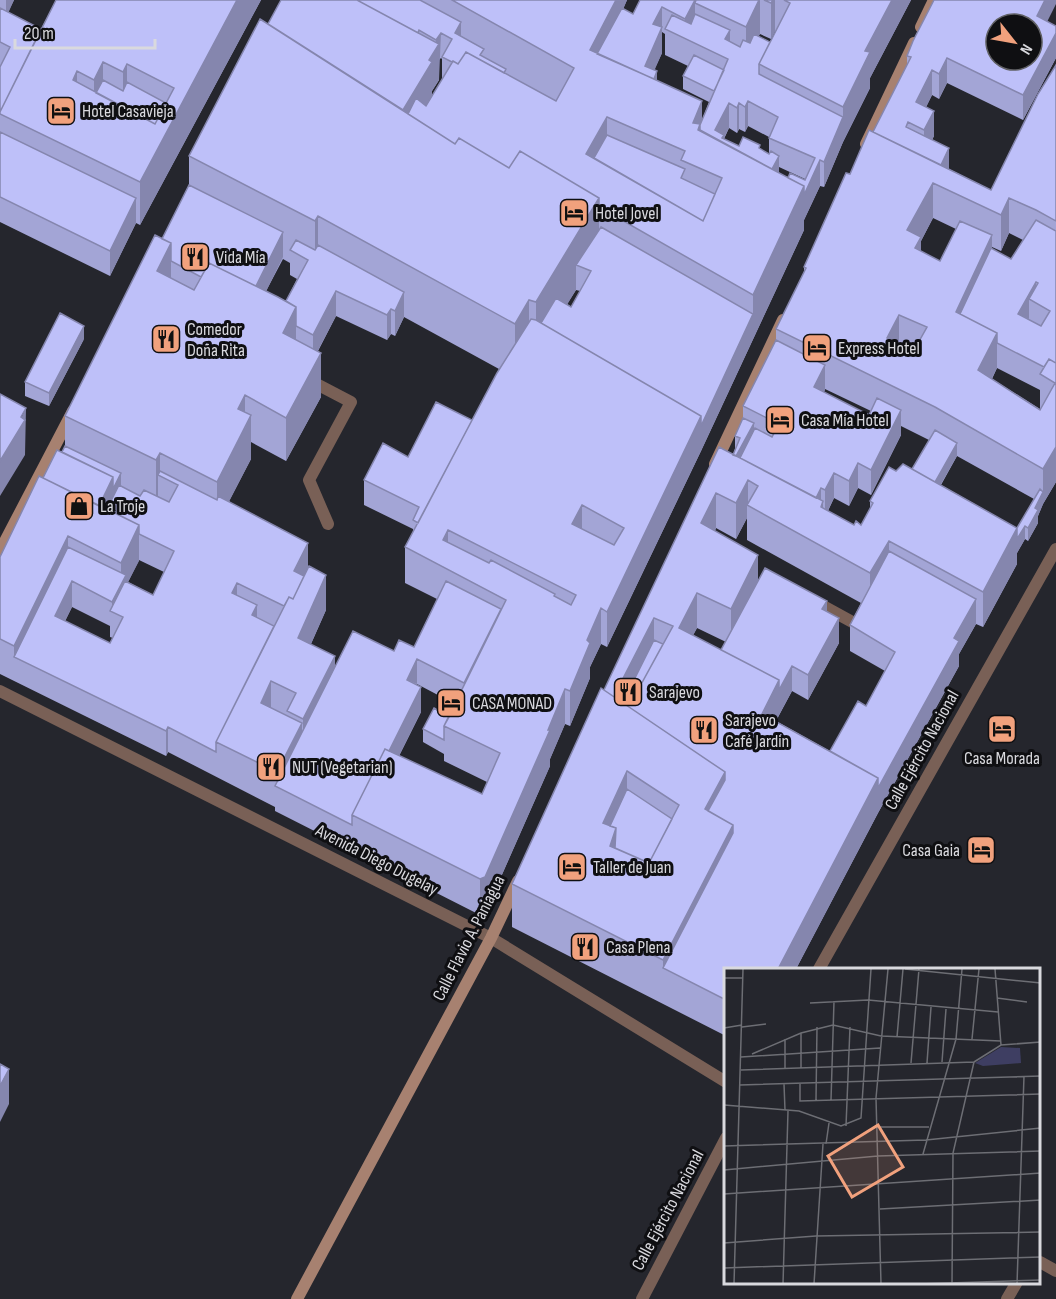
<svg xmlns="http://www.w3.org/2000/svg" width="1056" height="1299" font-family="'Sofia Sans Condensed',sans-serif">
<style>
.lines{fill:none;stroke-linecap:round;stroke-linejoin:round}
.lane{stroke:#796056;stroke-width:12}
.street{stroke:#796056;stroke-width:12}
.secondary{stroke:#a78170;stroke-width:12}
.wall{fill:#a3a5d6;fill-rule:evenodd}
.shaded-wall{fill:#8586ae}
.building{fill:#bec0f9;stroke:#8586ae;stroke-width:1.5;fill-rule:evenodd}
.labels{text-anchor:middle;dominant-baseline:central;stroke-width:6;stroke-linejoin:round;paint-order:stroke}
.poi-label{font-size:18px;fill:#d9d9de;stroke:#0f0f12;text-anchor:start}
.street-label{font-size:18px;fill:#d9d9de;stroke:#0f0f12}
.inset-road{fill:none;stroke:#6d6e74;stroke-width:1.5}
.view{fill:#f1a17d;fill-opacity:0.15;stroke:#f1a17d;stroke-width:3}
.inset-edge{fill:none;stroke:#d9d9de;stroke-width:3}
</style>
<rect width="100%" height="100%" fill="#25262d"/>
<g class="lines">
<path class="lane" d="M307 379 351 402 309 480 328 524
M814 601 856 624"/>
<path class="street" d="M0 691 491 938 726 1082
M819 969 1056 549
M1040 1262 1056 1271
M642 1299 726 1138
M1007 1299 1017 1282"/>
<path class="secondary" d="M921 27 934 0
M866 144 914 43
M715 464 783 320
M0 551 73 411
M297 1299 491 938 518 881"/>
</g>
<path class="wall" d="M0 0H14L8 12 41 29 56 0H261L140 225 136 223 110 276 0 222Z
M281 0H627L623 9 633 14 640 0H911L870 78V88L843 142 824 187 820 186 804 220V230L701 451 607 647 601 644 590 667V678L570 726 565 724 550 759V766L485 913 480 915 275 811V807L168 752 166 756 0 674V557L43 478 62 452 65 446V416L162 239 189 185V156L268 24ZM775 31H776L770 42 758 36 760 34 771 39ZM662 32 665 34V55L688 66 683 76V89L709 102 702 120 657 81 654 70 662 53ZM441 58 442 59V79L432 96V91L439 80V60ZM748 126 769 137V154L760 149 739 146 724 139 729 128 737 133 739 129 745 132ZM779 167 805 179V180L788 178 779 173ZM283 259 290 263V275L297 279 286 301 266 291ZM576 290 580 291 571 307 567 304ZM336 316 387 340 391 334 395 336 404 317 499 369 472 420 408 457 364 480V505L413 529V532L405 547V583L437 599 414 647 335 667 311 644 326 610 308 567 229 501 251 459V442L286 461 321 397 318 351ZM139 560 164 572 153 595 128 582ZM72 607 110 626V637L113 638 110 643 65 621ZM417 684 455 704 449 717 423 729V742L444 754V761L487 782 482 794 399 756 421 712Z
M1047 22 1056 26V58L1023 120 947 83 939 99 932 95 926 107 934 136 932 140 949 169 991 190 1056 65V482L1043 504 1038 516V523L1028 541 1025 539 1017 553V564L983 627 976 624 959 654V666L878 813 796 969H726V1036L512 927V884L604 690 733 455 735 449V436L743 418V406L776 340V329L804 274V267L850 174 873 132 907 65V56ZM933 218 956 229 940 261 921 251V241ZM1009 233 1023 240 1011 259 992 249V247L1001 251ZM997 368 1040 390V409L992 379ZM825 389 871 411 869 415 824 392ZM901 426 929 440 912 469 896 471 870 501V509L861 525H854L828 511 834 498 849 506 858 488 871 495 901 435ZM957 456 1034 499 1017 528 941 485ZM747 518V540L861 603 850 625V651L885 671 866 706 830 751 776 721 792 691 808 700 839 643 827 611 758 581 715 531 716 528 736 539ZM697 628 726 642 721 650 693 635Z
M84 339 49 406 25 396V382Z"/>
<path class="shaded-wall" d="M6 0H14L6 18Z
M237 0H261L140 225V182Z
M613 0H627L622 12 600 74 590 50Z
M693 0H702L695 3V26L685 39V19Z
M759 0H760V34L746 62V27Z
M773 0H775V31L771 39V3Z
M892 0H911L870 78V88L843 142 824 187V162L843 117V107L865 51Z
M1045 0H1056V4L1037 42V16Z
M662 7V53L645 92V66L653 24Z
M461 22V47L455 33Z
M730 30V55L725 39Z
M441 33 439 80 432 91V98L414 128 394 124 429 60 436 49V40Z
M1056 33V58L1023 120V95Z
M947 58V83L939 99V74Z
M103 62V106L94 110V80Z
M127 64V107L123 116V72Z
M932 70V95L917 126 916 102Z
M77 71V101L73 80Z
M657 71V96L647 94Z
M702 101V145L693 141V166V123Z
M748 101V126L745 132V107Z
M729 103V128L724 138V160L715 130Z
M739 103V129L737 133V108Z
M934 111V136L924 155V130Z
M607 117V161L597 178 586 154Z
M949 148V173L937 174Z
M779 156V181L765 183Z
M820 160V186L804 220V230L701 451 607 647V612L701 416 753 314V295L804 186Z
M933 183V218L921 241V272L907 230Z
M136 198V223L110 276V251Z
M599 198V252L576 265V290L536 356V302Z
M1009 198V233L1001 251V215Z
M318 216V270L315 275V221Z
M283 232V257L256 312V287Z
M992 235V271L966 327 956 312Z
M171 243V287L157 271Z
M1036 282V303L1029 299V319L1018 314Z
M336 291V316L313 360V335Z
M404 292V317L395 336V311Z
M529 300V354L515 378V324Z
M296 307V351L283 333Z
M391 309V334L387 340V315Z
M899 315V351L887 338Z
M84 326V339L49 406V393Z
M997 333V368L978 406V370Z
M321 353V397L286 461V418Z
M825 365V390L814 412V387Z
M245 395V428L251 415V459L217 525V482L238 409Z
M26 408 25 455 0 496V461Z
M901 410V435L871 495V470Z
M754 423V436L739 464 732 463Z
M957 443V456L925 512V499Z
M1056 447V482L1043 504 1038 516V523L1028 541V528L1035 508 1043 492V469Z
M160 453V476L158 475V499L156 503V460Z
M858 463V488L849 506V481Z
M121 473V486L105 518 99 507 113 477Z
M834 473V498L825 516V490Z
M748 480V505H747V518L736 539V503Z
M821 488V506L823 501V537L812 506Z
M716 493V528L701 558V523Z
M582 505V540L572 524Z
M139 525V561L112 613V602L121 585V563Z
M1025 526V539L1017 553V564L983 627V592L1017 528Z
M448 530V565L443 540Z
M68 536V572L14 657V646Z
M889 541V576L870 608V573Z
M308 543V568L294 596V571Z
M758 555V590L731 644V609Z
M326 575V610L298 673V638Z
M72 581V607L55 642V616Z
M237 583V608L232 593Z
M697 593V628L679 663V628Z
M976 599V624L959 654V666L878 813 796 969H778L878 778 954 638Z
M827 601V626L822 609Z
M257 605V630L252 615Z
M601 608V644L590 667V678L570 726V691L587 640Z
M654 618V653L624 712 616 692Z
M839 618V643L808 700V675Z
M335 656V691L303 754V719Z
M417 659V684L407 680Z
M792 666V691L779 715 762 749V714L779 680Z
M271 681V716L261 703Z
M421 687V712L366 822 356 817Z
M565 689V724L550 759V766L485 913 480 915V879L548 730Z
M302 723V759L277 787V772Z
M168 727V752L166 756V731Z
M627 771V814L616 867 603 823Z
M725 772V815L705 817V809Z
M733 825V868L663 968V960Z
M9 1069V1104L0 1122V1086Z"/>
<path class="building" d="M56 0H237L140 182 0 114V112ZM103 62 123 72 127 64 174 88 155 124 73 80 77 71 94 80Z
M281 0H357L439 44 429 60 432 62 403 110 268 24Z
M357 0H420L461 22 455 33 484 49 480 55 506 69 504 73 466 52 458 64 453 61 452 62 442 57 452 39 441 33 436 40 419 30 418 33Z
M452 0H616L590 50 702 101 693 123 700 124 698 130 804 186 753 295 599 207V198L520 151 509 168 459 138 455 144 408 114 416 98 426 106 453 61 458 64 466 52 556 101 574 68ZM607 117 685 151 681 160 722 178 703 221 586 154Z
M640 0H695L685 19 662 7 653 24 662 27 645 66 657 71 654 79 597 54 622 8 633 14Z
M696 0H759L746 27 695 3Z
M764 0H773L771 3Z
M784 0H892L865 51 870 52 843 107 759 64 790 3Z
M934 0H1045L1037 16 1056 26V33L1023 95 947 58 939 74 932 70 916 102 934 111 924 130 908 122 906 127 949 148 941 165 873 132 911 57 907 56 913 41ZM996 24H1032V60H996Z
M0 8 41 29 0 112V67L10 47 0 42Z
M695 14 730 30 725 39 740 47 743 40 750 43 754 34 770 42 759 64V74L843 117 824 162 820 160 804 195V186L788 178 790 173 805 180 815 158 769 138 778 117 748 101 745 107 739 103 737 108 729 103 715 130 724 135 722 138 739 146 743 137 760 145 759 148 769 154 771 151 779 156 772 169 700 130V125L728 59 665 29 672 15 691 24Z
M260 19 455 144 459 138 509 168 520 151 599 198 536 302 529 300 515 324 318 216 315 221 189 156Z
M694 55 724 70 714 91 683 76Z
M1056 65V221L1036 210 1009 198 1001 215 933 183 907 230 921 237 915 248 940 261 960 221 992 235 956 312 997 333 978 370 1040 410 1055 383 1040 374 1049 359 1056 363V447L1043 469 935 407 776 329 806 268 804 267 846 173 850 174 869 130 991 190 1038 94ZM899 315 927 327 913 352 887 338Z
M103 80 123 91 127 82 166 103 155 124 96 93Z
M0 132 136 198 110 251 0 197Z
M607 135 685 169 681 178 715 194 703 221 594 158Z
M189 185 283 232 256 286 209 263 201 277 171 261V243L162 239Z
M1036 220 1056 231V363L1049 359 1044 367 997 343V333L960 314 991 248 1011 259ZM1036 282 1038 283 1029 299 1050 311 1041 326 1018 314Z
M601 227 753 314 701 426V416L541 323 556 298 571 307 591 271 576 265Z
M155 235 171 243 157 271 194 290 209 263 278 297 296 307 283 333 321 353 286 418 245 395 238 409 251 415 217 482 160 453 156 460 65 416Z
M296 240 315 250 318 245 404 292 395 311 391 309 387 315 336 291 313 335 296 326V307L286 301 308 260 290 250Z
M60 313 84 326 49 393 25 382Z
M531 319 536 320 701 416 607 612 601 608 587 640 590 643 570 691 565 689 548 730H550L485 877 480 879 352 815 385 749 482 794 500 753 444 726 506 600 405 547 497 373ZM582 505 624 528 614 545 572 524ZM448 530 576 595 571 605 554 596 555 594 491 560 489 563 443 540Z
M776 340 825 365 814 387 869 415 877 398 901 410 871 470 858 463 849 481 834 473 825 490 821 488 816 498 740 458 755 428 772 437 779 424 743 406Z
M0 394 26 408 21 417 25 420 0 461Z
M436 402 472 420 418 523 413 520 419 507 364 480 383 443 408 457Z
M743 418 754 423 736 456 733 455 740 438 735 436Z
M935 430 957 443 935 482 912 469Z
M65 446 121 473 113 489V477L62 452Z
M719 447 823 501 821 507 854 525 856 521 861 525 873 503 870 501 889 467 896 471 903 464 1017 528 983 592 889 541 870 573 747 505 758 486 748 480 736 503 716 493 701 523 758 555 731 609 697 593 679 628 779 680 762 714 878 778 778 969H726V1000L663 968 733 833V825L708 811 725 780V772L604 690ZM654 618 673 626 633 699 616 692Z
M57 450 113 477 99 506 43 478Z
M160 471 217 500 218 496 308 543 294 571 304 576 293 599 289 597 284 606 237 583 232 593 257 605 252 615 274 626 216 742V752L168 727 166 731 14 657 68 547 126 575 112 602 72 581 55 616 110 643 123 617 110 611 125 581 153 595 174 551 139 534V525L107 509 119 485 140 496 144 490 169 502 178 485 158 475Z
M39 476 139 525 121 563 68 536 14 646 0 639V557Z
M1040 489 1043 492 1035 508 1038 510 1028 528 1025 526 1017 539V528Z
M889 551 976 599 954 638 959 641 878 788V778L830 751 858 701 866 706 895 652 850 625Z
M309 566 326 575 298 638 335 656 303 719 287 711 296 693 271 681 261 703 302 723 277 772 216 742 289 597 293 599Z
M765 568 827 601 822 609 839 618 808 675 792 666 779 690V680L721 650Z
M446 581 501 609 464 683 417 659 407 680 421 687 389 751 385 749 352 815V825L275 786 353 631 394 651 399 640 414 647Z
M654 640 663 644 633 699 626 696Z
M601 688 725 772 705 809 733 825 663 960 512 884ZM627 771 679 805 649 863 610 846 616 828 603 823Z
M434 708 449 717 444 726V740L423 729Z
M627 789 672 819 649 863 615 848 616 828 610 826Z
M0 1064 9 1069 0 1086Z"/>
<defs>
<g id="hotel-square" transform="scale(1.5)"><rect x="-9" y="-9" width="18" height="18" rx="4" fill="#f1a17d" stroke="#0f0f12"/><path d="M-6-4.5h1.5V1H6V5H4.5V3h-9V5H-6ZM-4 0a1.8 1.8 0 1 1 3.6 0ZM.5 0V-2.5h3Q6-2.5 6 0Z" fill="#111"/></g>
<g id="restaurant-square" transform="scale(1.5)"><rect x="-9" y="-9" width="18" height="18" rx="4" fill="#f1a17d" stroke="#0f0f12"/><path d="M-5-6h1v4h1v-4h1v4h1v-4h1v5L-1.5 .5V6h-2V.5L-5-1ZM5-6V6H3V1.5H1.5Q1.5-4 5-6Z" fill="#111"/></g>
<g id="shop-square" transform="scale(1.5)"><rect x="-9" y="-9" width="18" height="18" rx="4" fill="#f1a17d" stroke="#0f0f12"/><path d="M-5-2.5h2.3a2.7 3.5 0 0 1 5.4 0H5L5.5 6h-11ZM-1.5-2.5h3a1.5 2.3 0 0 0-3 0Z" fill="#111"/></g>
</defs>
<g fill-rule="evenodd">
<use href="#hotel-square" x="61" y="111"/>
<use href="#hotel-square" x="574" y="213"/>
<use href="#restaurant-square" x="195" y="257"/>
<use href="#restaurant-square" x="166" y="339"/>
<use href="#hotel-square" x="817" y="348"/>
<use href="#hotel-square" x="780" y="420"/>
<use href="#shop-square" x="79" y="506"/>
<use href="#restaurant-square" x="628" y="692"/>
<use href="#hotel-square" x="451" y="703"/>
<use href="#hotel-square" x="1002" y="729"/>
<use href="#restaurant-square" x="704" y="730"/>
<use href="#restaurant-square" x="271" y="767"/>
<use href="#hotel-square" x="981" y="850"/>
<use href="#hotel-square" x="572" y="867"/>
<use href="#restaurant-square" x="585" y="947"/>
</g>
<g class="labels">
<g class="poi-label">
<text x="82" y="111">Hotel Casavieja</text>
<text x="595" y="213">Hotel Jovel</text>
<text x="216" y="257">Vida Mia</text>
<text x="187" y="329">Comedor<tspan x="187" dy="21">Doña Rita</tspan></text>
<text x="838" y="348">Express Hotel</text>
<text x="801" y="420">Casa Mía Hotel</text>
<text x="100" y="506">La Troje</text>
<text x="649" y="692">Sarajevo</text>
<text x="472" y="703">CASA MONAD</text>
<text x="725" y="720">Sarajevo<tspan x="725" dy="21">Café Jardin</tspan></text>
<text x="1002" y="758" text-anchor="middle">Casa Morada</text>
<text x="292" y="767">NUT (Vegetarian)</text>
<text x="960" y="850" text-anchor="end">Casa Gaia</text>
<text x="593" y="867">Taller de Juan</text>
<text x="606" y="947">Casa Plena</text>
</g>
<g class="street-label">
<text transform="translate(922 750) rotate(-61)">Calle Ejército Nacional</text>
<text transform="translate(377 860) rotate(27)">Avenida Diego Dugelay</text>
<text transform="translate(469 938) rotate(-63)">Calle Flavio A. Paniagua</text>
<text transform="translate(668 1210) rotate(-62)">Calle Ejército Nacional</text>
</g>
</g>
<g transform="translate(724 968)">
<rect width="316" height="316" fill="#25262d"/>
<path d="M277 79 296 80 297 95 259 98 251 95Z" fill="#3e3e62"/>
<path class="inset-road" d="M181 1 317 15M271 1 277 77M0 10H19M273 30 303 34M86 35 144 32 274 44M18 59 42 56M0 60 18 57M173 69 179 1M248 71 255 1M28 86 77 65 109 57 157 68 277 73M17 89 156 80M218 94 222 41M250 94 277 77 317 74M187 95 195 1M203 95 207 39M77 100V65M61 101V71M17 102 250 94M60 116 61 142M76 116V133L317 126M16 117 317 108M92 132 93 59M107 132 110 33M0 137 75 143 117 158 137 150 147 1M122 158 126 59M153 159H205M102 176 105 155M0 178 202 172 317 160M199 186 232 71 238 1M0 202 154 188 317 183M0 226 317 205M156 241 317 232M0 275 92 268 317 264M0 300 317 289M10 316 19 1M59 316 64 143M90 316 99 176M157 316 152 130 164 1M194 316 317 312M228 316 229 185 250 94M293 316 300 108"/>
<path class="view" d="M154 157 179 199 128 229 104 188Z"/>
<rect width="316" height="316" class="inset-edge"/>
</g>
<g transform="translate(1014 42) rotate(121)"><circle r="28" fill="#0f0f12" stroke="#606064" stroke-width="1.5"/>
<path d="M0-4.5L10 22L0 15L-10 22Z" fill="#f1a17d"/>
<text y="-9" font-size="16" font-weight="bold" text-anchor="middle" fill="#d9d9de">N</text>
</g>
<path d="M15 39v9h140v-9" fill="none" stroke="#d9d9de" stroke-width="3"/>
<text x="24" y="39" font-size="18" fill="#d9d9de" stroke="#0f0f12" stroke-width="4.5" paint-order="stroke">20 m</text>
</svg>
